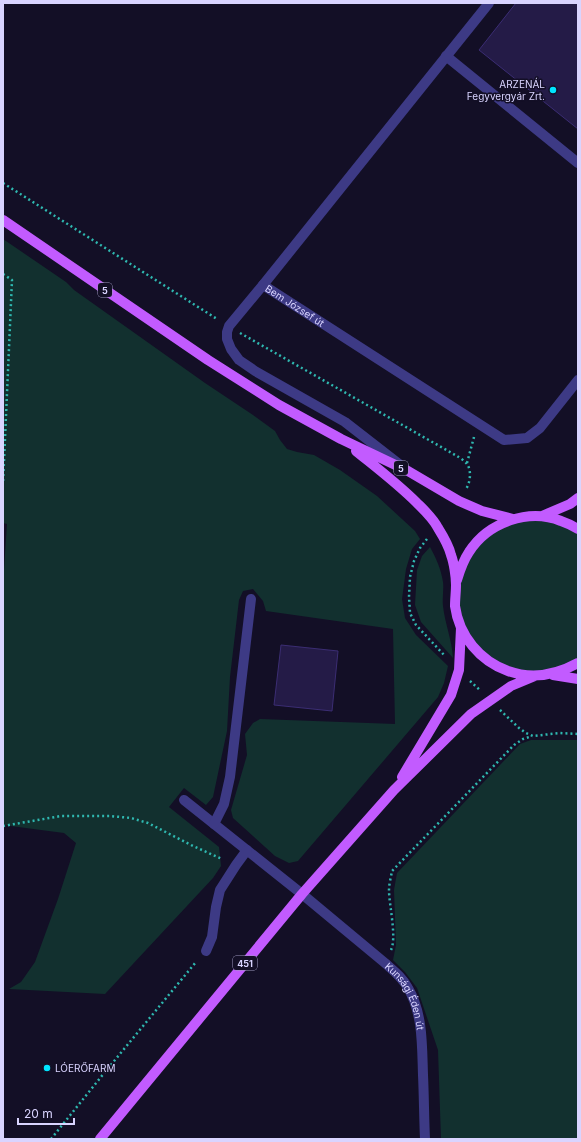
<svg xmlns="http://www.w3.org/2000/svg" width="581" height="1142" font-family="Inter,sans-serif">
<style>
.green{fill:#12302f}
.building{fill:#241b47;stroke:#3b2d73}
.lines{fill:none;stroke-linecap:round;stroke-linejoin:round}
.path{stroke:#2fb8b0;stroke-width:2.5;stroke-dasharray:2 3;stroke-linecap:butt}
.minor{stroke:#3d3a85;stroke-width:10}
.major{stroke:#c25bff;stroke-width:10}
.poi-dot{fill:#00e5ff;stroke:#130f26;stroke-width:1.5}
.labels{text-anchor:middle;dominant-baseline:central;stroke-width:3;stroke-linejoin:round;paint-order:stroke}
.shield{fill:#130f26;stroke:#9e99be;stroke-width:1}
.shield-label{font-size:9px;font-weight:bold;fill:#d9d4ff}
.poi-label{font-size:10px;fill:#d9d4ff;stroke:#130f26;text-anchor:end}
.street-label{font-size:10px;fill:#d9d4ff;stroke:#130f26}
</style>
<rect width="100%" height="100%" fill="#130f26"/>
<path class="green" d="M3 239 66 282 74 290 205 383 253 415 275 431 280 440 287 449 297 452 314 455 340 470 377 496 415 531 420 539 412 549 406 569 402 599 405 618 416 635 448 666 444 683 438 697 298 861 289 863 275 856 233 818 231 810 247 755 245 734 253 723 260 719 395 724 393 629 266 611 263 601 253 589 243 591 239 600 230 677 227 731 213 797 206 805 184 788 169 807 219 847 221 866 213 878 105 994 9 989 21 982 35 962 58 899 76 843 64 833 3 825V584L7 524 3 523Z
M540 518 578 532V659L560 669 524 673 490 660 466 632 461 620 458 585 471 551 502 526Z
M430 547C436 558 441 569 443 582 444 590 442 598 443 606 445 624 452 640 453 658L421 622 415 605 417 570 422 556Z
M531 740H578V1139H441L438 1050 417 988 405 972 393 960 396 945 394 890 397 873 520 744Z"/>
<path class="building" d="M516 3H578V129L479 50Z
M281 645 338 651 332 711 274 705Z"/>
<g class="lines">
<path class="path" d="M3 183 217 319
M3 274 12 280 3 484
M240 333 457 456C460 458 465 461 467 464 472 471 470 483 466 489
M467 463 474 437
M427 539 420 548 414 561 410 577 409 597 410 613 416 625 445 656
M470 681 481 691
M500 710 519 728 526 733 533 736 560 733 578 734
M3 826 61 816H110L131 818 148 823 193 846 222 859
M391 950C397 937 389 905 389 890 389 884 391 877 392 871L514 745 523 739 532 736
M51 1139 105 1072 196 962"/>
<g class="minor">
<path d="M446 56 578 163"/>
<path id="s1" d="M263 285 504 440 527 438 540 428 578 380"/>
<path d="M399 464 345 422 255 371 239 360 231 349 227 339V332L229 326 263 285 489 3"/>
<path id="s2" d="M184 800 302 894 385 963C394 971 403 978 408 988 423 1013 422 1046 423 1075 424 1096 424 1118 425 1139"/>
<path d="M214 824 224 804 230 777 251 599"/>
<path d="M206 951 212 937 216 907 220 890 236 865 247 850"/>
</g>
<path class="major" d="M3 220 208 360 279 405 341 439 408 471 459 501 482 511 513 519
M356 451C377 468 398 484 416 502 424 510 433 518 438 528 443 536 449 546 451 555 454 563 456 577 456 585 456 592 455 599 455 606 459 636 480 661 508 671 533 680 556 675 578 663
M542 516 570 504 578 498
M457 580C460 570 463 561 469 552 488 522 529 508 561 521 567 523 573 526 578 529
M553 675 578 679
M402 777 451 695 459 670 461 628
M100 1139 302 894 394 790 471 714 511 686 535 676"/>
</g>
<g class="poi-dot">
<circle cx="553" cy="90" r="4"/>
<circle cx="47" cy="1068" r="4"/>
</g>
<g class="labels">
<g class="shield">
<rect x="98" y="283" width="14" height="14" rx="3"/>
<rect x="394" y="461" width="14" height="14" rx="3"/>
<rect x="233" y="956" width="24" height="14" rx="3"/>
</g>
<g class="shield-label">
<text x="105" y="290">5</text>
<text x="401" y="468">5</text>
<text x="245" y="963">451</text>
</g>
<g class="poi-label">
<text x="545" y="84">ARZENÁL<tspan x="545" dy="12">Fegyvergyár Zrt.</tspan></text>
<text x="55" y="1068" text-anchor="start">LÓERŐFARM</text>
</g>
<g class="street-label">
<text stroke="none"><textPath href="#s1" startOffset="38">Bem József út</textPath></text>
<text stroke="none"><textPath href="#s2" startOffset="299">Kunsági Éden út</textPath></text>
</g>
</g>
<rect width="581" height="1142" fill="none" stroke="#d9d4ff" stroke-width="8"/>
<path d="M18 1118v6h56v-6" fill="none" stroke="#d9d4ff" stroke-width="2"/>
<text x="24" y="1118" font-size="12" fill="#d9d4ff" stroke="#130f26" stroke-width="3" paint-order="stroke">20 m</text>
</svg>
